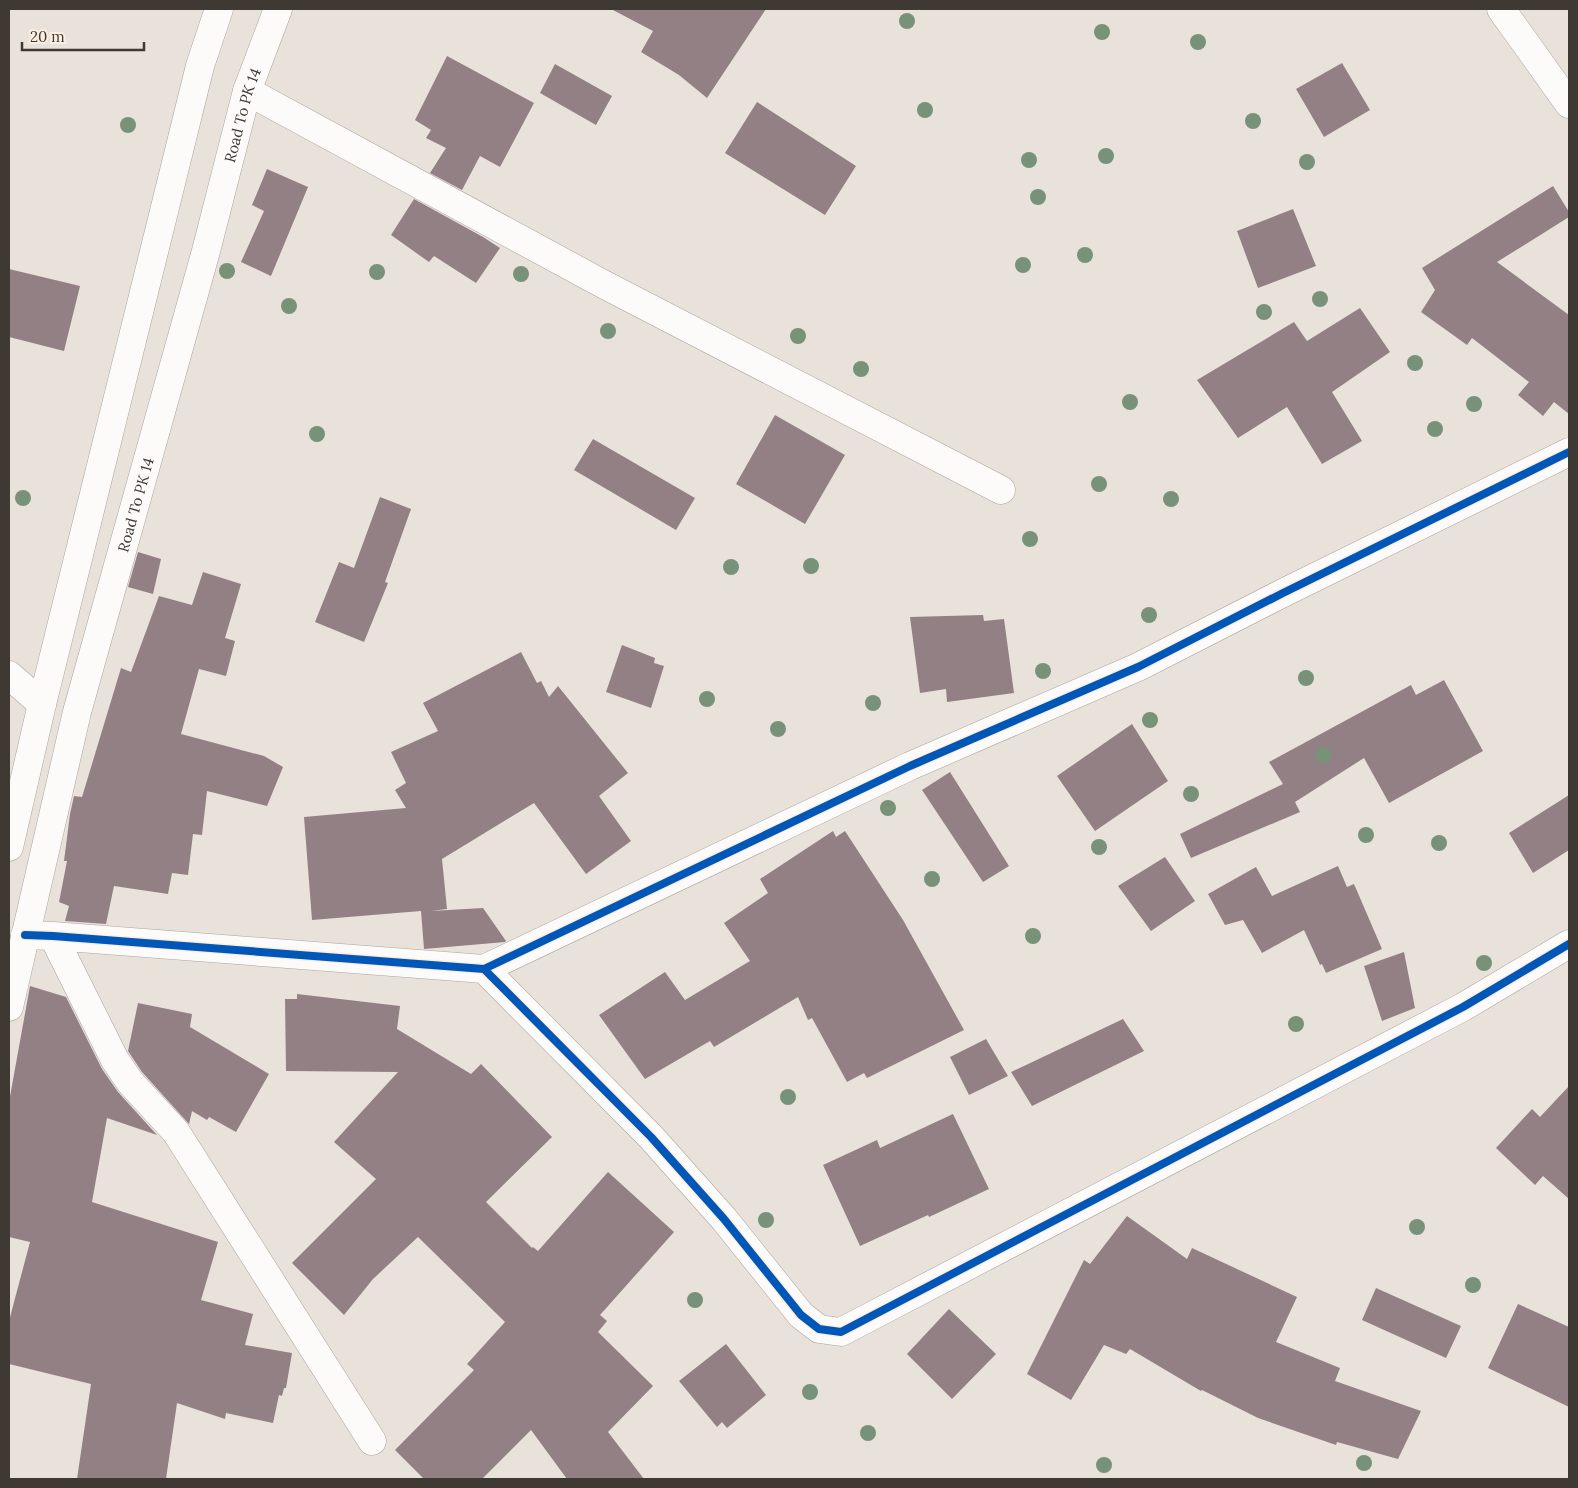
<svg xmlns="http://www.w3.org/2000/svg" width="1578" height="1488" font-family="Lora,serif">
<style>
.building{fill:#928085}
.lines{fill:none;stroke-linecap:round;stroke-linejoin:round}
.minor-casing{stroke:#a9a49e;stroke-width:29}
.major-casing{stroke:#a9a49e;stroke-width:29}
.minor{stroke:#fcfbf9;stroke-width:28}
.major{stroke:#fcfbf9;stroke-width:28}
.cycleway-casing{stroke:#fcefe1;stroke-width:11}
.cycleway{stroke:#0057b8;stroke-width:8}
.tree{fill:#779279}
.labels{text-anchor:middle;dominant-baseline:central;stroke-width:5;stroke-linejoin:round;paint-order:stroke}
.street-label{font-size:15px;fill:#3f3934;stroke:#fcefe1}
</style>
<rect width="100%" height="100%" fill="#e9e2da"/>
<path class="building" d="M611 9H766L707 98 679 75 641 52 653 31Z
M447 56 534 103 500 167 480 156 462 190 430 173 446 148 426 138 431 130 415 120Z
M1342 63 1370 110 1324 137 1296 89Z
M555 64 612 96 596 125 540 93Z
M757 102 856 166 825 215 725 153Z
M267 169 308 187 271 276 241 262 264 211 252 205Z
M1553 186 1569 212V217L1497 262 1569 315V414L1554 402 1543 416 1518 395 1529 382 1472 338 1467 345 1421 312 1435 290 1422 268Z
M414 199 483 237 500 248 476 283 434 256 429 262 391 235Z
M1293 209 1316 266 1258 288 1237 231Z
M9 269 80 286 64 351 9 337Z
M1360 308 1390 352 1332 392 1362 441 1322 464 1287 407 1238 438 1197 380 1294 322 1307 341Z
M775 415 845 455 805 524 736 484Z
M593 439 695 498 676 530 574 470Z
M380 497 411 509 385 582 388 583 364 642 315 622 339 562 354 568Z
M138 552 161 559 153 594 128 587Z
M203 572 241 584 225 638 235 641 226 676 199 669 181 734 264 756 283 767 267 806 207 791 202 835 193 834 188 875 172 873 168 894 114 886 106 924 65 921 69 906 59 902 67 861H64L70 814 74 796 82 797 121 668 131 672 159 596 192 605Z
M983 615 984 621 1004 619 1014 693 947 702 946 689 920 693 910 617Z
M622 645 655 658 654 663 664 666 651 708 606 692Z
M521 652 537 683 541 681 549 697 558 686 628 773 599 796 631 841 586 874 534 803 442 859 447 909 431 911 483 908 506 941 505 942 424 949 421 911 312 920 304 817 406 808 395 790 406 783 391 752 438 731 423 703Z
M1444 680 1483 751 1389 803 1364 758 1295 802 1300 812 1191 858 1180 834 1283 784 1269 762 1411 685 1416 695Z
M1132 724 1168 781 1095 831 1057 776Z
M950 772 1009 866 983 882 922 790Z
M1569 795V850L1533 873 1509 833Z
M833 831 836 837 845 831 903 920 964 1030 867 1078 864 1073 847 1082 812 1018 808 1020 798 997 714 1047 710 1041 645 1079 599 1015 665 972 685 1000 750 961 724 923 768 893 760 879Z
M1165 857 1195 901 1151 931 1118 886Z
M1338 866 1347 887 1354 884 1382 949 1326 973 1322 964 1320 965 1304 930 1262 953 1243 920 1225 925 1208 894 1256 867 1272 896Z
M1404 952 1415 1008 1382 1021 1364 966Z
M30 986 66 997 102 1069 118 1092 157 1135 107 1118 92 1202 218 1242 201 1300 253 1314 245 1345 292 1353 286 1388H284L282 1396 279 1395 273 1423 226 1413 225 1419 177 1403 166 1479H77L91 1384 9 1364V1321L30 1242 9 1237V1102Z
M297 994 400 1006 397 1029 471 1074 481 1064 552 1137 486 1202 532 1248 533 1247 538 1251 608 1172 674 1232 600 1315 607 1321 598 1332 653 1386 608 1432 644 1479H567L531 1430 482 1479H424L395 1450 474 1370 467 1364 505 1322 418 1237 373 1279 344 1315 292 1263 376 1179 334 1142 398 1072 286 1071 285 999H297Z
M138 1003 192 1014 190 1027 269 1074 236 1132 209 1117 207 1120 192 1111 189 1124 142 1072 128 1051Z
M1123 1019 1144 1051 1032 1106 1011 1072Z
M986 1039 1008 1076 969 1095 950 1057Z
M1569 1086V1199L1543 1176 1535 1185 1496 1148 1532 1109 1540 1117Z
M953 1114 989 1189 929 1217 928 1215 860 1246 823 1165 877 1140 880 1148Z
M1127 1216 1187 1259 1192 1248 1297 1297 1276 1342 1340 1368 1335 1381 1421 1411 1398 1459 1337 1442 1336 1445 1258 1418 1202 1390 1201 1391 1130 1349 1126 1354 1104 1345 1071 1400 1027 1374 1084 1260 1090 1264Z
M1376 1288 1461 1326 1446 1358 1362 1320Z
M1518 1304 1569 1327V1407L1488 1368Z
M949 1309 996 1354 952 1399 907 1354Z
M726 1344 766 1395 727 1428 722 1422 717 1427 679 1381Z"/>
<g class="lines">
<g class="minor-casing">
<path id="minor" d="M1501 9 1569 104
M247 91 603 284 1001 490
M9 675 42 704
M25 935 53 936 484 969 910 766 1138 667 1283 593 1569 452
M53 936 115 1060 130 1082 176 1132 372 1441
M484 969 651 1137 724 1219 801 1315 819 1329 841 1332 1463 1007 1569 944"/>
</g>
<g class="major-casing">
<g id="major">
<path d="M9 847 42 704 200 66 219 9"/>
<path id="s1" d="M9 1007 77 712 206 251 247 91 278 9"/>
</g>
</g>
<use href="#minor" class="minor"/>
<use href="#major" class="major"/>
<g class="cycleway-casing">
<path id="cycleway" d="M25 935 53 936 484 969 910 766 1138 667 1283 593 1569 452
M484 969 651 1137 724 1219 801 1315 819 1329 841 1332 1463 1007 1569 944"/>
</g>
<use href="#cycleway" class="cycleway"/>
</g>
<g class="tree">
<circle cx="907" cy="21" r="8"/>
<circle cx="1102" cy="32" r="8"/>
<circle cx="1198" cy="42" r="8"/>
<circle cx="925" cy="110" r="8"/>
<circle cx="1253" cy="121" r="8"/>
<circle cx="128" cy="125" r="8"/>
<circle cx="1106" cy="156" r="8"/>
<circle cx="1029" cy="160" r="8"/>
<circle cx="1307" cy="162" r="8"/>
<circle cx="1038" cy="197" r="8"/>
<circle cx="1085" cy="255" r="8"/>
<circle cx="1023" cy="265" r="8"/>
<circle cx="227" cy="271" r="8"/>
<circle cx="377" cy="272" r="8"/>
<circle cx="521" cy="274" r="8"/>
<circle cx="1320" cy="299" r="8"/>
<circle cx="289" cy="306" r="8"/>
<circle cx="1264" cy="312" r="8"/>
<circle cx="608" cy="331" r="8"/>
<circle cx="798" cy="336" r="8"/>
<circle cx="1415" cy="363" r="8"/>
<circle cx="861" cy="369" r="8"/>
<circle cx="1130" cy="402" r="8"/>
<circle cx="1474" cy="404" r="8"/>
<circle cx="1435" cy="429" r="8"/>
<circle cx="317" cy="434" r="8"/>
<circle cx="1099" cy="484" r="8"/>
<circle cx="23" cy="498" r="8"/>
<circle cx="1171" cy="499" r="8"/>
<circle cx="1030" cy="539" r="8"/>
<circle cx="811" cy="566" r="8"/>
<circle cx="731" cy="567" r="8"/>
<circle cx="1149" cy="615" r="8"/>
<circle cx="1043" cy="671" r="8"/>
<circle cx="1306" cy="678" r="8"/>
<circle cx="707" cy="699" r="8"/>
<circle cx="873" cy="703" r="8"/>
<circle cx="1150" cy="720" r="8"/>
<circle cx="778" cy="729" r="8"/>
<circle cx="1323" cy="755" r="8"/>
<circle cx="1191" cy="794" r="8"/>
<circle cx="888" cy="808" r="8"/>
<circle cx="1366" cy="835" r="8"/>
<circle cx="1439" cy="843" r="8"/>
<circle cx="1099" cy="847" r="8"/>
<circle cx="932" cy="879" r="8"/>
<circle cx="1033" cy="936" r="8"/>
<circle cx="1484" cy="963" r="8"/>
<circle cx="1296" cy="1024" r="8"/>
<circle cx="788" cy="1097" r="8"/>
<circle cx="766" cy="1220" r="8"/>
<circle cx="1417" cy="1227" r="8"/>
<circle cx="1473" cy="1285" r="8"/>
<circle cx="695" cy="1300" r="8"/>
<circle cx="810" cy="1392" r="8"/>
<circle cx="868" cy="1433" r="8"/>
<circle cx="1364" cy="1463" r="8"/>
<circle cx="1104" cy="1465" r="8"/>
</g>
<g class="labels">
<g class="street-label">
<text stroke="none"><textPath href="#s1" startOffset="922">Road To PK 14</textPath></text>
<text stroke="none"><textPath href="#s1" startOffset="518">Road To PK 14</textPath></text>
</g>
</g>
<rect width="1578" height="1488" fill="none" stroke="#3f3934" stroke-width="20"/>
<path d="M22 42v8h122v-8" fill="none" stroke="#3f3934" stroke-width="2.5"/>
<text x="30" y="42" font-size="15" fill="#3f3934" stroke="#fcefe1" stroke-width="4" paint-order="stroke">20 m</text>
</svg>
